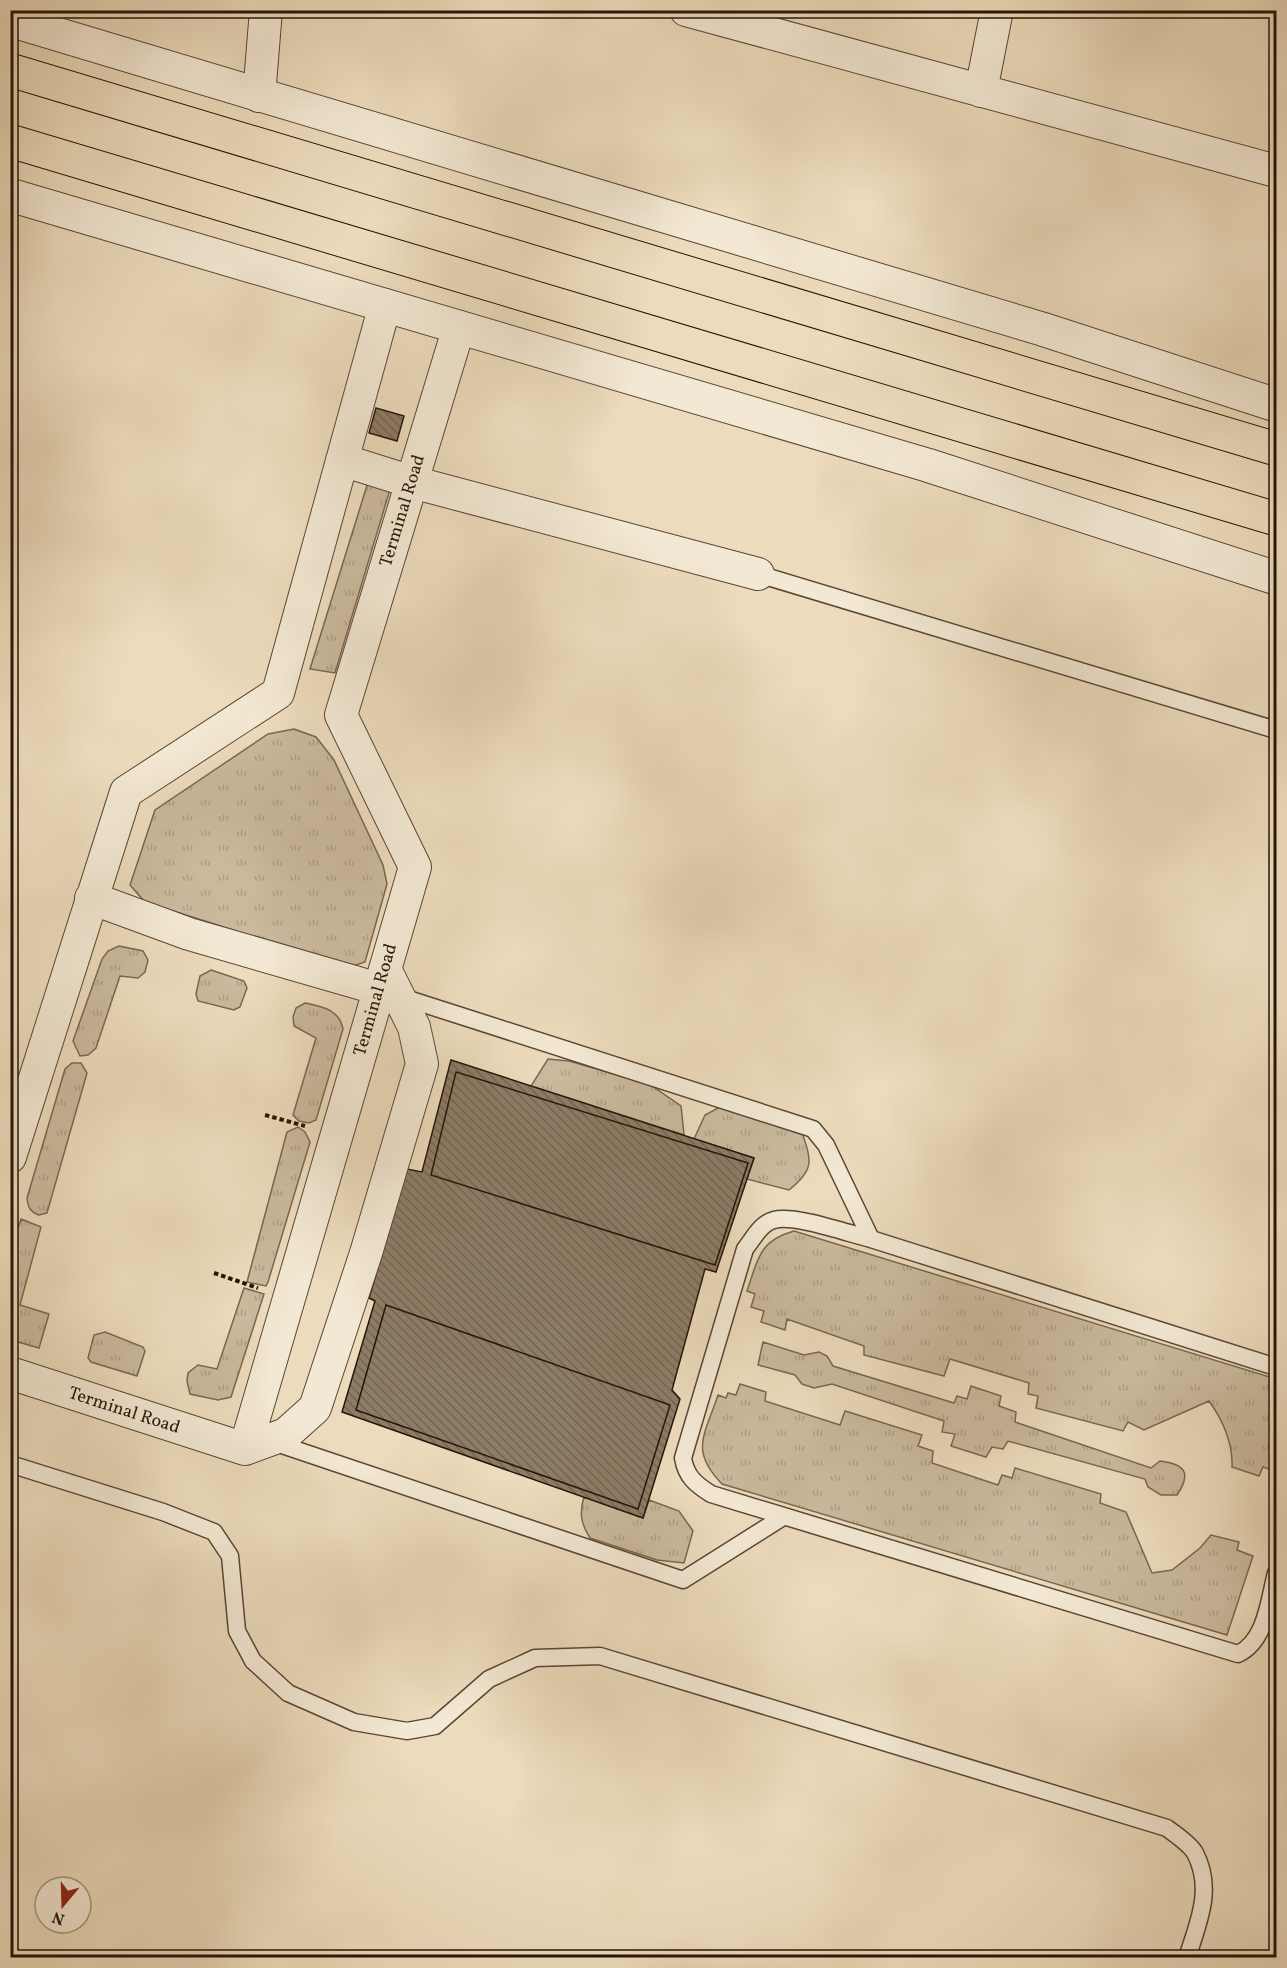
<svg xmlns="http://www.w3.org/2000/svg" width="1287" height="1968" font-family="Vollkorn,serif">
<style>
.grass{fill:url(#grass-tufts);stroke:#786752;stroke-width:1.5}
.building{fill:url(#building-back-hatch);stroke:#261508;stroke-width:1.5}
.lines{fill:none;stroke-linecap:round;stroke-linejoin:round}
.service-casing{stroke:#584635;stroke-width:19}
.minor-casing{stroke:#584635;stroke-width:34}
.tertiary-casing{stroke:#584635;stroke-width:35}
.trunk-casing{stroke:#261508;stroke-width:35}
.path{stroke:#261508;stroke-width:4;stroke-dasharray:4.5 3;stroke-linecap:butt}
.service{stroke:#f3e8d3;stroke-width:16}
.minor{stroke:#f3e8d3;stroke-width:32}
.tertiary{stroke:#f3e8d3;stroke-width:33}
.trunk{stroke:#ecdbbc;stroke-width:33}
.labels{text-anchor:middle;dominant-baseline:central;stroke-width:6;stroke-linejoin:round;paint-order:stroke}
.street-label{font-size:18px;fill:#261508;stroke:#f3e8d3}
</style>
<defs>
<pattern id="grass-tufts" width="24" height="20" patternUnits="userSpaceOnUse" patternTransform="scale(1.5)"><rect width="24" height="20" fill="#cab99d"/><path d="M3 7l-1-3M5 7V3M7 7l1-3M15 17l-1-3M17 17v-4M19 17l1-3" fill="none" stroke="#ad9e86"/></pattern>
<pattern id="building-back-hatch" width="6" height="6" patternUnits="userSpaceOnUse" patternTransform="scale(1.5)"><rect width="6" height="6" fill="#8d7c66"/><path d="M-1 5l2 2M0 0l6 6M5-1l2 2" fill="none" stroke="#736452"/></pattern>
</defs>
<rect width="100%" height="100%" fill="#ecdbbc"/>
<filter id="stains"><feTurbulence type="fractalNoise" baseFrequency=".00333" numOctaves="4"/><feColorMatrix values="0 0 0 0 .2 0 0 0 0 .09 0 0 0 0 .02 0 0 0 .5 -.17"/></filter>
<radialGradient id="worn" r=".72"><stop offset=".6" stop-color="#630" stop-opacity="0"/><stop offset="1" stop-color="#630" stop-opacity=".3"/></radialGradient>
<path class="grass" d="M369 479 391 486 335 673 310 669Z
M294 729 316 737 334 760 383 865 387 884 365 962 350 967 145 902 130 885 155 810 268 734Z
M119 946 143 951 148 960 145 972 138 978 120 976 96 1048 88 1055 80 1056 73 1041 102 959 108 951Z
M211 970 244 981 247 988 240 1007 234 1010 198 1001 196 994 200 976Z
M305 1003C323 1007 339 1009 343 1029L316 1120 309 1123 299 1121 293 1115 316 1038 294 1026 293 1017 296 1008Z
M548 1059 569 1061 649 1084 681 1106 684 1135 531 1086Z
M72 1063H81L87 1073 47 1213 39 1215C30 1212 28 1207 27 1198L65 1069Z
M720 1107 802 1133C813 1161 813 1171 789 1190L747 1179 754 1158 694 1139 705 1115Z
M298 1127 305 1132 310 1142 268 1282 266 1286 247 1282 287 1132Z
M21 1219 41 1227 20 1305 49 1314 39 1348 11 1340V1249Z
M794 1231 1276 1379 1275 1471 1263 1467 1259 1476 1232 1467C1233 1444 1223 1420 1209 1401L1144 1430 1128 1422 1123 1431 1036 1408 1038 1396 1028 1394 1029 1383 950 1359 944 1376 864 1355V1346L787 1319 785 1330 761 1322 764 1311 751 1307 755 1294 747 1291C758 1260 758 1241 794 1231Z
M244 1288 264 1294 231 1397 218 1400 190 1394 187 1381 188 1373 198 1365 217 1369Z
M105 1332 143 1347 145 1351 137 1376 91 1362 88 1358 94 1335Z
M763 1342 804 1355 819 1352 827 1356 833 1366 954 1403 957 1396 967 1399 971 1386 1001 1396 999 1406 1016 1412 1015 1422 1151 1468 1160 1461C1185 1464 1192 1473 1177 1495H1161L1148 1487 1145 1479 1008 1441 1003 1449 992 1447 986 1457 951 1446 955 1434 942 1432 944 1421 832 1384 814 1388 802 1384 795 1375 758 1365Z
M740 1384 766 1392 765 1401 840 1425 845 1411 922 1435 918 1446 933 1451 932 1463 998 1485 1002 1475 1012 1478 1015 1468 1101 1494 1100 1503 1126 1512 1152 1573 1172 1570 1200 1548 1211 1535 1239 1542 1237 1550 1253 1556 1227 1635 722 1484C689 1450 705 1435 718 1395L726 1398 728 1393 736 1395Z
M584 1497 643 1518 649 1500 679 1511 693 1531 684 1563 657 1560 590 1538C581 1524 579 1513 584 1497Z"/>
<path class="building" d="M376 408 404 416 397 441 369 433Z
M451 1060 754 1158 716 1272 705 1269 672 1390 680 1399 643 1518 342 1412 375 1301 369 1298 407 1169 422 1172Z
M456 1072 748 1163 715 1265 431 1175Z
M386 1305 670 1405 638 1509 356 1410Z"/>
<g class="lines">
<g class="service-casing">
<path id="service" d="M758 574 1276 730
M399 996 813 1129 826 1145 871 1239
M1276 1367 871 1239C850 1234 794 1214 774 1220 761 1223 753 1239 745 1249L683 1458C686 1476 695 1484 711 1494L1238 1654C1266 1641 1269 1600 1276 1573
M270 1441 683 1580 783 1517
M10 1464 163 1512 214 1532 230 1556 237 1631 253 1661 288 1693 354 1722 407 1731 435 1726 489 1679 535 1658 600 1656 1167 1828C1176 1835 1190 1844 1195 1853 1214 1889 1198 1923 1187 1958"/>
</g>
<g class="minor-casing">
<path id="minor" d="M686 10 1276 171
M981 91 997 10
M259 96 266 10
M342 460 412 482 758 574
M91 898 189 934 379 989
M10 1157 126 792 278 693 385 305
M10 1373 245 1449 415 867 341 715 459 327
M245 1449 286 1434 315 1408 366 1253 422 1064 414 1027 385 969"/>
</g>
<g class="tertiary-casing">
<path id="tertiary" d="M10 20 1042 329 1276 405
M10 195 927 465 1276 578"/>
</g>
<g class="trunk-casing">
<path id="trunk" d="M10 70 1276 449
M10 141 1276 519"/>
</g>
<path class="path" d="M265 1115 305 1126
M214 1273 258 1288"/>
<use href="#service" class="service"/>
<use href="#minor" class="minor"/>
<use href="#tertiary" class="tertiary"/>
<use href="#trunk" class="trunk"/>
</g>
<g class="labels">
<g class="street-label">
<text transform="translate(403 511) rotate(-73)">Terminal Road</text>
<text transform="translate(376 1000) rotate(-74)">Terminal Road</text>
<text transform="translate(124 1411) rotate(18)">Terminal Road</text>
</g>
</g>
<rect width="1287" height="1968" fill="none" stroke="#ecdbbc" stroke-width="36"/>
<rect x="12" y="12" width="1263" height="1944" fill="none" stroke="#261508" stroke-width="3"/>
<rect x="18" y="18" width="1251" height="1932" fill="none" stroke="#261508" stroke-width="1.5"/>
<g transform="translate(63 1905) rotate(199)"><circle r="28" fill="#f3e8d3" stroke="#a19482" stroke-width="1.5"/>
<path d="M0-4.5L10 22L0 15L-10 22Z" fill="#8f2418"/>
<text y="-9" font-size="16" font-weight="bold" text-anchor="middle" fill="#261508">N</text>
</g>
<rect width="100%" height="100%" filter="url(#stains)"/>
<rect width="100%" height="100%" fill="url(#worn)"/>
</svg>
